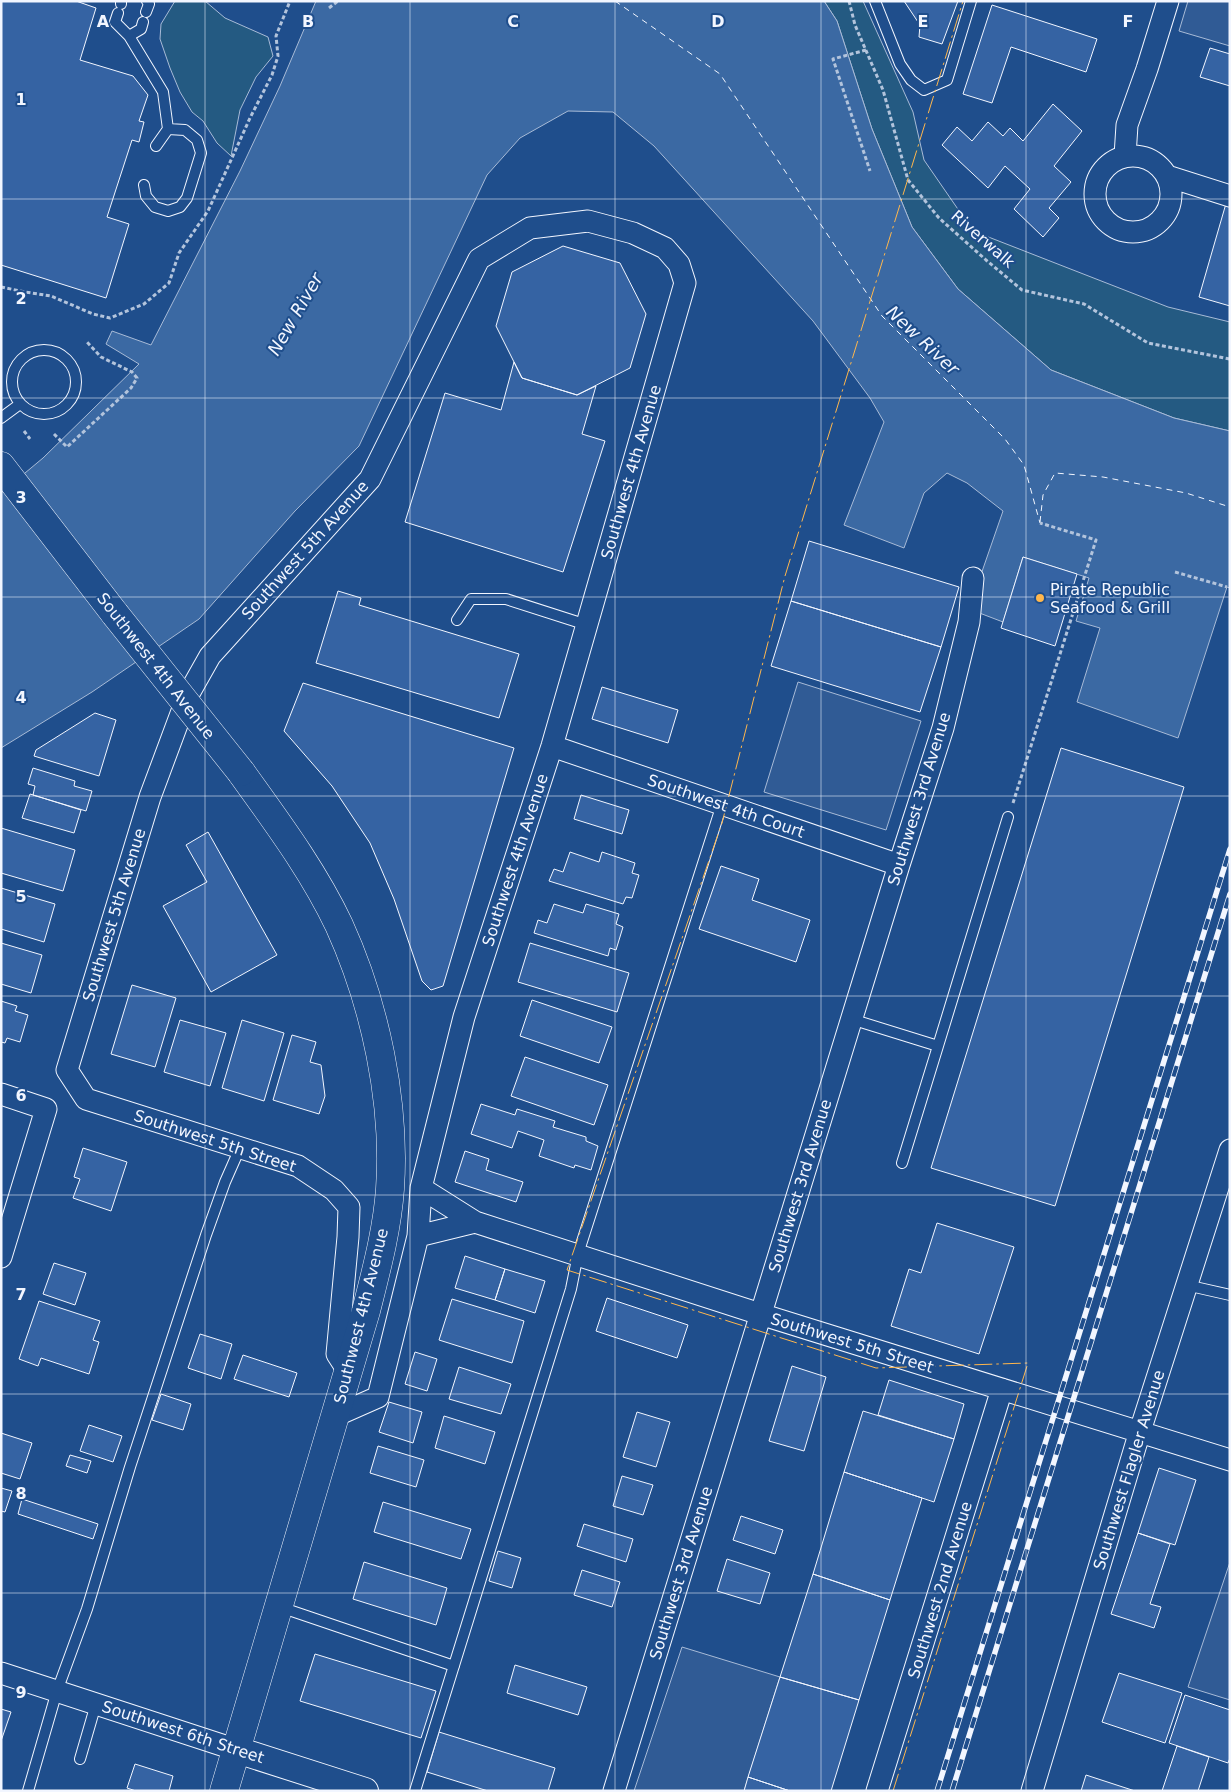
<svg xmlns="http://www.w3.org/2000/svg" width="1231" height="1792" font-family="'DejaVu Sans',sans-serif">
<style>
.green{fill:#245a82;stroke:#a8bbd7}
.parking{fill:#305b95;stroke:#a8bbd7}
.water{fill:#3b69a3;stroke:#a8bbd7}
.lines{fill:none;stroke-linecap:round;stroke-linejoin:round}
.ferry{stroke:#f2f6ff;stroke-width:1;stroke-dasharray:6 5;stroke-linecap:butt}
.building{fill:#3563a3;stroke:#f2f6ff}
.service-casing{stroke:#f2f6ff;stroke-width:12}
.minor-casing{stroke:#f2f6ff;stroke-width:23}
.tertiary-casing{stroke:#f2f6ff;stroke-width:28}
.secondary-casing{stroke:#f2f6ff;stroke-width:29}
.path{stroke:#b3c4dc;stroke-width:3;stroke-dasharray:4 2.5;stroke-linecap:butt}
.service{stroke:#1f4e8c;stroke-width:10}
.minor{stroke:#1f4e8c;stroke-width:21}
.tertiary{stroke:#1f4e8c;stroke-width:26}
.secondary{stroke:#1f4e8c;stroke-width:28}
.rail-casing{stroke:#f2f6ff;stroke-width:5.5}
.rail{stroke:#1f4e8c;stroke-width:4;stroke-dasharray:11;stroke-linecap:butt}
.secondary-bridge-casing{stroke:#f2f6ff;stroke-width:29;stroke-linecap:butt}
.secondary-bridge{stroke:#1f4e8c;stroke-width:28}
.power{stroke:#ffb74d;stroke-width:1;stroke-dasharray:18 4 2.5 4;stroke-linecap:butt}
.grid{fill:none;stroke:#f2f6ff;stroke-width:1;stroke-opacity:0.55}
.poi-dot{fill:#ffb74d;stroke:#1f4e8c;stroke-width:2}
.labels{text-anchor:middle;dominant-baseline:central;stroke-width:4;stroke-linejoin:round;paint-order:stroke}
.street-label{font-size:16px;fill:#f2f6ff;stroke:#1f4e8c}
.poi-label{font-size:16px;fill:#f2f6ff;stroke:#1f4e8c;text-anchor:start}
.water-label{font-size:18px;font-style:italic;fill:#f2f6ff;stroke:#1f4e8c}
.grid-label{font-size:16px;text-anchor:middle;font-weight:bold;fill:#f2f6ff;stroke:#1f4e8c;stroke-width:4;stroke-linejoin:round;paint-order:stroke}
</style>
<rect width="100%" height="100%" fill="#1f4e8c"/>
<path class="green" d="M175 1H205L225 18 268 37 273 56 256 77 240 110 231 156 217 143 203 121 192 112 180 92 170 68 160 39 161 24Z
M824 1H863L913 112 924 160 973 231 1168 307 1230 322V431L1174 418 1051 370 958 289 912 227 872 129 837 21Z"/>
<path class="parking" d="M1188 1H1230V46L1179 31Z
M798 682 921 721 886 830 764 792Z
M1230 1562V1700L1188 1687Z
M682 1647 780 1677 744 1791H634Z"/>
<path class="water" d="M316 1H824L837 21 872 129 912 227 958 289 1051 370 1174 418 1230 431V588L1227 587 1178 738 1077 702 1100 628 1076 621 1089 578 1023 557 1003 622 969 609 1003 511 967 483 947 473 924 493 904 548 844 525 884 422 870 398 813 321 654 146 613 112 568 111 520 138 487 175 359 446 295 511 199 619 92 692 1 748V493L43 458 139 364 106 344 112 331 151 345 240 171 280 86Z"/>
<g class="lines">
<path class="ferry" d="M615 1 720 74 882 316 1005 439 1024 465 1040 523
M1040 522 1043 495 1055 473 1103 477 1186 493 1230 507"/>
</g>
<path class="building" d="M1 1H76L96 8 80 60 133 76 148 95 139 121 144 122 139 142 132 140 107 217 129 224 106 298 1 265Z
M904 1H958L942 44 919 37 920 25Z
M992 5 1097 39 1086 72 1011 47 992 103 963 94Z
M1210 48 1230 54V86L1200 77Z
M1053 104 1082 131 1054 166 1071 182 1049 208 1059 218 1043 237 1014 209 1030 189 1005 166 988 188 942 145 957 127 972 141 988 122 1003 136 1010 128 1023 141Z
M1227 200 1230 201V306L1199 297Z
M563 246 620 263 646 314 630 368 577 395 522 378 496 326 512 272Z
M514 362 522 378 577 395 596 386 582 434 605 441 563 572 405 522 445 393 501 410Z
M809 541 959 587 941 647 791 601Z
M1023 557 1077 574 1055 646 1001 628Z
M338 591 361 598 359 605 519 654 499 718 316 663Z
M791 601 941 647 920 712 771 666Z
M303 683 514 748 443 986 431 990 422 981 394 899 370 843 332 786 284 731Z
M602 687 678 710 668 743 592 719Z
M95 713 116 720 99 776 34 756 36 750Z
M1061 748 1184 787 1055 1206 931 1168Z
M33 768 75 781 74 786 92 791 86 811 33 795 35 786 28 784Z
M30 794 81 810 74 833 22 818Z
M581 795 629 810 622 834 574 819Z
M1 828 75 850 63 891 1 873Z
M208 832 277 955 211 992 163 906 207 882 186 845Z
M570 852 599 862 602 852 635 863 632 873 639 875 632 898 626 897 623 904 549 881 554 869 563 872Z
M721 866 759 879 752 900 810 920 796 962 699 929Z
M1 888 55 904 44 942 1 929Z
M554 904 583 913 586 904 619 914 616 924 623 927 616 950 610 948 608 956 534 933 538 920 547 923Z
M1 943 42 955 31 993 1 984Z
M530 943 629 973 617 1012 518 982Z
M132 985 176 998 155 1067 111 1054Z
M532 1000 612 1027 599 1063 520 1036Z
M1 1001 17 1006 15 1011 28 1015 20 1042 7 1038 5 1043 1 1042Z
M180 1020 226 1033 210 1086 164 1072Z
M242 1020 284 1033 264 1101 222 1088Z
M292 1035 316 1042 310 1062 321 1065 325 1096 319 1114 273 1100Z
M525 1057 608 1085 594 1125 511 1096Z
M481 1104 515 1115 517 1109 555 1121 553 1127 586 1137V1141L598 1146 591 1170 575 1165 574 1168 539 1156 544 1140 518 1131 512 1148 471 1134Z
M83 1148 127 1162 111 1211 73 1198 80 1179 74 1177Z
M465 1151 489 1159 486 1170 523 1182 516 1202 455 1182Z
M937 1223 1014 1247 979 1354 891 1326 909 1269 921 1273Z
M465 1256 505 1269 495 1300 455 1288Z
M54 1263 86 1273 75 1305 43 1294Z
M505 1269 545 1281 535 1313 495 1300Z
M607 1298 688 1325 677 1358 596 1331Z
M452 1299 524 1321 512 1363 439 1340Z
M39 1301 100 1321 93 1340 99 1342 89 1374 41 1358 38 1366 19 1359Z
M200 1334 232 1344 221 1379 188 1368Z
M415 1352 437 1359 427 1391 405 1384Z
M243 1355 297 1373 289 1397 234 1379Z
M792 1366 826 1377 804 1451 769 1441Z
M459 1367 511 1384 501 1414 449 1399Z
M889 1380 964 1404 954 1439 878 1415Z
M161 1394 191 1404 183 1430 152 1420Z
M389 1402 422 1412 413 1443 379 1432Z
M863 1411 954 1439 934 1502 844 1472Z
M637 1412 670 1422 656 1467 623 1457Z
M444 1416 495 1432 485 1464 435 1448Z
M89 1425 122 1436 113 1462 80 1451Z
M1 1433 32 1443 20 1479 1 1473Z
M378 1446 424 1460 416 1487 370 1473Z
M70 1455 91 1461 87 1473 66 1466Z
M1159 1468 1196 1480 1175 1545 1138 1533Z
M844 1472 922 1498 890 1600 813 1574Z
M622 1476 653 1485 643 1515 613 1506Z
M1 1488 12 1491 5 1512 1 1511Z
M22 1499 98 1524 93 1539 18 1514Z
M383 1502 471 1529 461 1559 374 1532Z
M741 1516 783 1530 775 1554 733 1540Z
M584 1524 633 1539 626 1562 577 1546Z
M1138 1533 1170 1544 1150 1604 1161 1607 1154 1628 1111 1614Z
M498 1551 521 1558 512 1588 489 1581Z
M727 1559 770 1573 760 1604 717 1591Z
M364 1562 447 1588 436 1625 353 1599Z
M582 1570 620 1582 612 1607 574 1595Z
M813 1574 890 1600 859 1700 780 1677Z
M315 1654 436 1691 421 1738 300 1701Z
M515 1665 587 1687 578 1715 507 1693Z
M1119 1673 1182 1693 1165 1743 1102 1722Z
M780 1677 859 1700 831 1791H790L748 1777Z
M1185 1695 1230 1710V1758L1228 1763 1169 1743Z
M1 1709 11 1712 1 1741Z
M439 1732 555 1768 548 1791H488L427 1772Z
M1177 1746 1209 1757 1198 1791H1162Z
M135 1764 173 1776 169 1791H136L127 1788Z
M1086 1775 1135 1791H1081Z
M748 1777 790 1791H744Z"/>
<g class="lines">
<g class="service-casing">
<path id="service" d="M875 1 900 64 911 80 924 90 947 80 971 1
M121 4V1
M146 12 149 4 147 1
M118 13 115 22 129 36 163 92 168 129 185 130 197 140 201 153 187 198 180 207 168 211 155 207 146 196 144 185
M129 36 141 29 143 22
M156 146 168 129
M12 382a32 32 0 1 1 64 0a32 32 0 1 1-64 0Z
M1 418 20 404
M457 620 471 599H506L587 625
M851 1019 938 1046 1008 817
M902 1163 938 1046
M1186 1285 1230 1295
M280 1607 454 1666
M80 1759 96 1704
M28 1791 57 1691 87 1609 130 1467 206 1235 225 1182 240 1148
M415 1791 571 1289 578 1254 722 804"/>
</g>
<g class="minor-casing">
<path id="minor" d="M1095 194a38 38 0 1 1 76 0a38 38 0 1 1-76 0Z
M1125 156 1127 125 1147 69 1168 1
M1167 176 1230 196
M552 746 899 865
M1 1094 46 1109 1 1257
M421 1188 475 1222 760 1314 1230 1460
M418 1236 475 1222
M335 1416 378 1397 418 1236 421 1188 464 1017 552 746 685 283 679 264 665 248 633 233 588 221 530 228 479 259 370 479 210 656 188 695 150 797 67 1070 86 1099 298 1166 334 1190 349 1207 348 1237 337 1354 348 1371
M1 1673 237 1750
M614 1791 899 865 943 728 969 622 973 578
M877 1791 1002 1389
M1032 1791 1140 1431 1230 1150"/>
</g>
<g class="tertiary-casing">
<path id="tertiary" d="M237 1750 365 1791"/>
</g>
<g class="secondary-casing">
<path id="secondary" d="M1 466 115 614
M224 1791 366 1311C376 1271 387 1231 390 1189 396 1102 375 1004 339 925 313 870 276 821 241 772"/>
</g>
<path class="path" d="M849 1 855 25 883 90 908 180 939 218 986 260 1022 290 1084 304 1148 343 1230 359
M329 8 338 1
M866 50 833 59 870 171
M1 287 25 292 51 296 93 314 110 318 144 304 169 283 179 253 208 211 250 118 272 75 278 56 276 36 290 1
M24 431 30 439
M54 434 67 447 131 388 137 378 132 372 101 357 86 341
M1175 572 1227 587
M1013 803 1096 540 1040 523"/>
<use href="#service" class="service"/>
<use href="#minor" class="minor"/>
<use href="#tertiary" class="tertiary"/>
<use href="#secondary" class="secondary"/>
<g class="rail-casing">
<path id="rail" d="M937 1791 1230 849
M952 1791 1230 894"/>
</g>
<use href="#rail" class="rail"/>
<g class="secondary-bridge-casing">
<path id="secondary-bridge" d="M115 614 241 772"/>
</g>
<use href="#secondary-bridge" class="secondary-bridge"/>
<path class="power" d="M893 1791 1028 1363 876 1368 567 1270 722 823 785 576 963 1"/>
</g>
<path class="grid" d="M205 1V1791M410 1V1791M615 1V1791M821 1V1791M1026 1V1791M1 199H1230M1 398H1230M1 597H1230M1 796H1230M1 996H1230M1 1195H1230M1 1394H1230M1 1593H1230"/>
<circle class="poi-dot" cx="1040" cy="598" r="5"/>
<g class="labels">
<g class="street-label">
<text transform="translate(983 239) rotate(41)">Riverwalk</text>
<text transform="translate(631 472) rotate(-74)">Southwest 4th Avenue</text>
<text transform="translate(305 550) rotate(-48)">Southwest 5th Avenue</text>
<text transform="translate(156 666) rotate(52)">Southwest 4th Avenue</text>
<text transform="translate(919 799) rotate(-73)">Southwest 3rd Avenue</text>
<text transform="translate(726 806) rotate(19)">Southwest 4th Court</text>
<text transform="translate(515 860) rotate(-72)">Southwest 4th Avenue</text>
<text transform="translate(114 915) rotate(-73)">Southwest 5th Avenue</text>
<text transform="translate(215 1141) rotate(18)">Southwest 5th Street</text>
<text transform="translate(800 1186) rotate(-73)">Southwest 3rd Avenue</text>
<text transform="translate(361 1316) rotate(-76)">Southwest 4th Avenue</text>
<text transform="translate(852 1343) rotate(17)">Southwest 5th Street</text>
<text transform="translate(1129 1470) rotate(-73)">Southwest Flagler Avenue</text>
<text transform="translate(681 1573) rotate(-73)">Southwest 3rd Avenue</text>
<text transform="translate(940 1590) rotate(-73)">Southwest 2nd Avenue</text>
<text transform="translate(183 1732) rotate(18)">Southwest 6th Street</text>
</g>
<g class="poi-label">
<text x="1050" y="589">Pirate Republic<tspan x="1050" dy="18">Seafood &amp; Grill</tspan></text>
</g>
<g class="water-label">
<text transform="translate(295 314) rotate(-60)">New River</text>
<text transform="translate(923 340) rotate(43)">New River</text>
</g>
</g>
<g class="grid-label">
<text x="103" y="27">A</text>
<text x="308" y="27">B</text>
<text x="513" y="27">C</text>
<text x="718" y="27">D</text>
<text x="923" y="27">E</text>
<text x="1128" y="27">F</text>
<text x="21" y="105">1</text>
<text x="21" y="304">2</text>
<text x="21" y="503">3</text>
<text x="21" y="703">4</text>
<text x="21" y="902">5</text>
<text x="21" y="1101">6</text>
<text x="21" y="1300">7</text>
<text x="21" y="1499">8</text>
<text x="21" y="1698">9</text>
</g>
<rect width="1231" height="1792" fill="none" stroke="#f2f6ff" stroke-width="5"/>
</svg>
